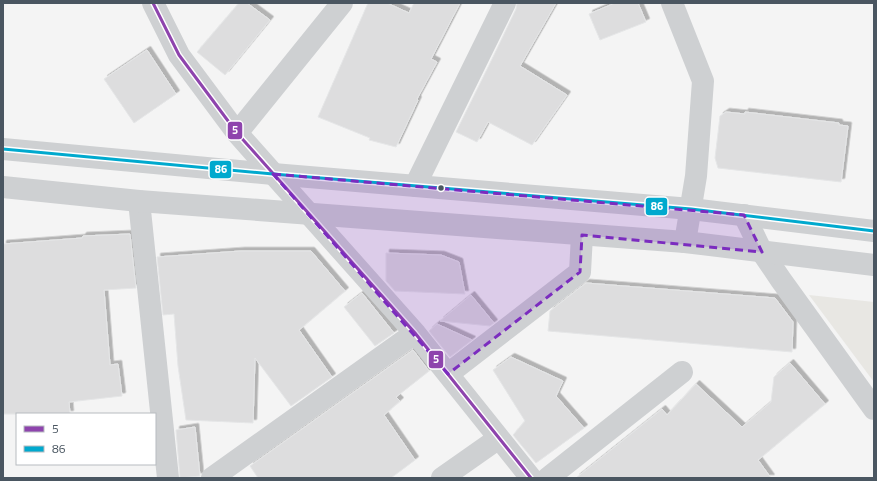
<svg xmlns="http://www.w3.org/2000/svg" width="877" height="481" font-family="'Titillium Web',sans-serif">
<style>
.commercial{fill:#e8e7e3}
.building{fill:#ddddde;stroke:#e5e6e7;filter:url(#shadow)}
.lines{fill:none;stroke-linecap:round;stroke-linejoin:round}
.minor{stroke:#ced0d2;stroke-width:22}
.tertiary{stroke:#ced0d2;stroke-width:22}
.bus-1-casing{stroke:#fff;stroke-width:6}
.bus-2-casing{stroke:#fff;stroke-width:6}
.bus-1{stroke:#8e44ad;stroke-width:3}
.bus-2{stroke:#00a9ce;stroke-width:3}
.marked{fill:#7b2cbf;fill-opacity:0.2;stroke:#7b2cbf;stroke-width:3;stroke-dasharray:8 5;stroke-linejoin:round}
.bus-dot{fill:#4a5661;stroke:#fff;stroke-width:1.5}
.line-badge{stroke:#fff;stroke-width:1.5}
.badge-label{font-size:11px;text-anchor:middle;font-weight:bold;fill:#fff}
</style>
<defs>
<filter id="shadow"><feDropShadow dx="3.5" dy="-3.5" stdDeviation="0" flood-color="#0004"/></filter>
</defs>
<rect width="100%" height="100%" fill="#f4f4f4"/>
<path class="commercial" d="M809 295 874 302V382Z"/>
<path class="building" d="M239 3H247L270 20 225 75 197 52Z
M368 3H387L409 13 414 3H460L431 59 437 62 417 99 418 100 396 147 369 140 370 138 318 117Z
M517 3H556L520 66 567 95 532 145 488 122 477 142 456 132 492 59 516 9Z
M615 3H638L646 22 600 40 589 14Z
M147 50 176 94 134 123 104 79Z
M726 112 745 114V112L839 123V125L848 126 841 182 718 168 715 158 720 116Z
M130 234 136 288 104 290 110 365 118 364 122 396 69 402 70 414H3V244L82 238 83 236Z
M241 251H311L345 291 299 330 332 377 291 406 255 358 253 423 186 420 178 366 174 314 163 315 157 257Z
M386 253 441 255 459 262 465 294 395 291 386 281Z
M586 283 775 298 793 322 792 352 548 331 550 311Z
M362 293 394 333 375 346 344 307Z
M471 295 494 323 490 326 440 321Z
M437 324 472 340 450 357 429 331Z
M413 350 429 371 396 397 400 401 384 415 415 460 391 478H258L250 466Z
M511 357 563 381 556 396 584 428 536 463 513 435 525 421 493 370Z
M790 363 825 404 758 460 771 478H576L662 409 667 415 696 384 742 427 771 402 774 377Z
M195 427 200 476 180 478 176 430Z"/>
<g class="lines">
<path class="minor" d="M153 3 179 55 237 133 415 333 531 478
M672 3 703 81 696 176 685 242
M237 133 342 3
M415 186 505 3
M139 201 168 478
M744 215 762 252 781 280 874 409
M448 374 580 272 582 235
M212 478 415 333
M442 478 499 438
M548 478 682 372"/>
<path class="tertiary" d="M3 149 273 174 691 209 874 231
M3 187 139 201 685 242 874 265"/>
<g class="bus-1-casing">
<path id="bus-1" d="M153 3 179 55 237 133 415 333 531 478"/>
</g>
<g class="bus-2-casing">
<path id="bus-2" d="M3 149 273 174 691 209 874 231"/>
</g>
<use href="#bus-1" class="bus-1"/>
<use href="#bus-2" class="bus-2"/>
</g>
<path class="marked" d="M273 174 744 215 762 252 582 235 580 272 448 374Z"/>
<circle class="bus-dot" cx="441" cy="188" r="3.5"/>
<g class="line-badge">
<rect x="227" y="121" width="16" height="19" rx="4" fill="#8e44ad"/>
<rect x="209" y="160" width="23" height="19" rx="4" fill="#00a9ce"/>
<rect x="645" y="197" width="23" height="19" rx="4" fill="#00a9ce"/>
<rect x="428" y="350" width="16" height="19" rx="4" fill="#8e44ad"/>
</g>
<g class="badge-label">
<text x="235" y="134">5</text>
<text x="221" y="173">86</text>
<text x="657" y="210">86</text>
<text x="436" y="363">5</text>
</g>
<rect width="877" height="481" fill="none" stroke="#4a5661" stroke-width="8"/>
<rect x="16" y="413" width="140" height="52" fill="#ffffff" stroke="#b7bbc0"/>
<rect x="24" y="426" width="20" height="6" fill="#8e44ad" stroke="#b7bbc0"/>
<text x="52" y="433" font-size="12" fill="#4a5661">5</text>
<rect x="24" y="446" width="20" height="6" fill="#00a9ce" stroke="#b7bbc0"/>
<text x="52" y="453" font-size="12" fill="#4a5661">86</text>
</svg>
